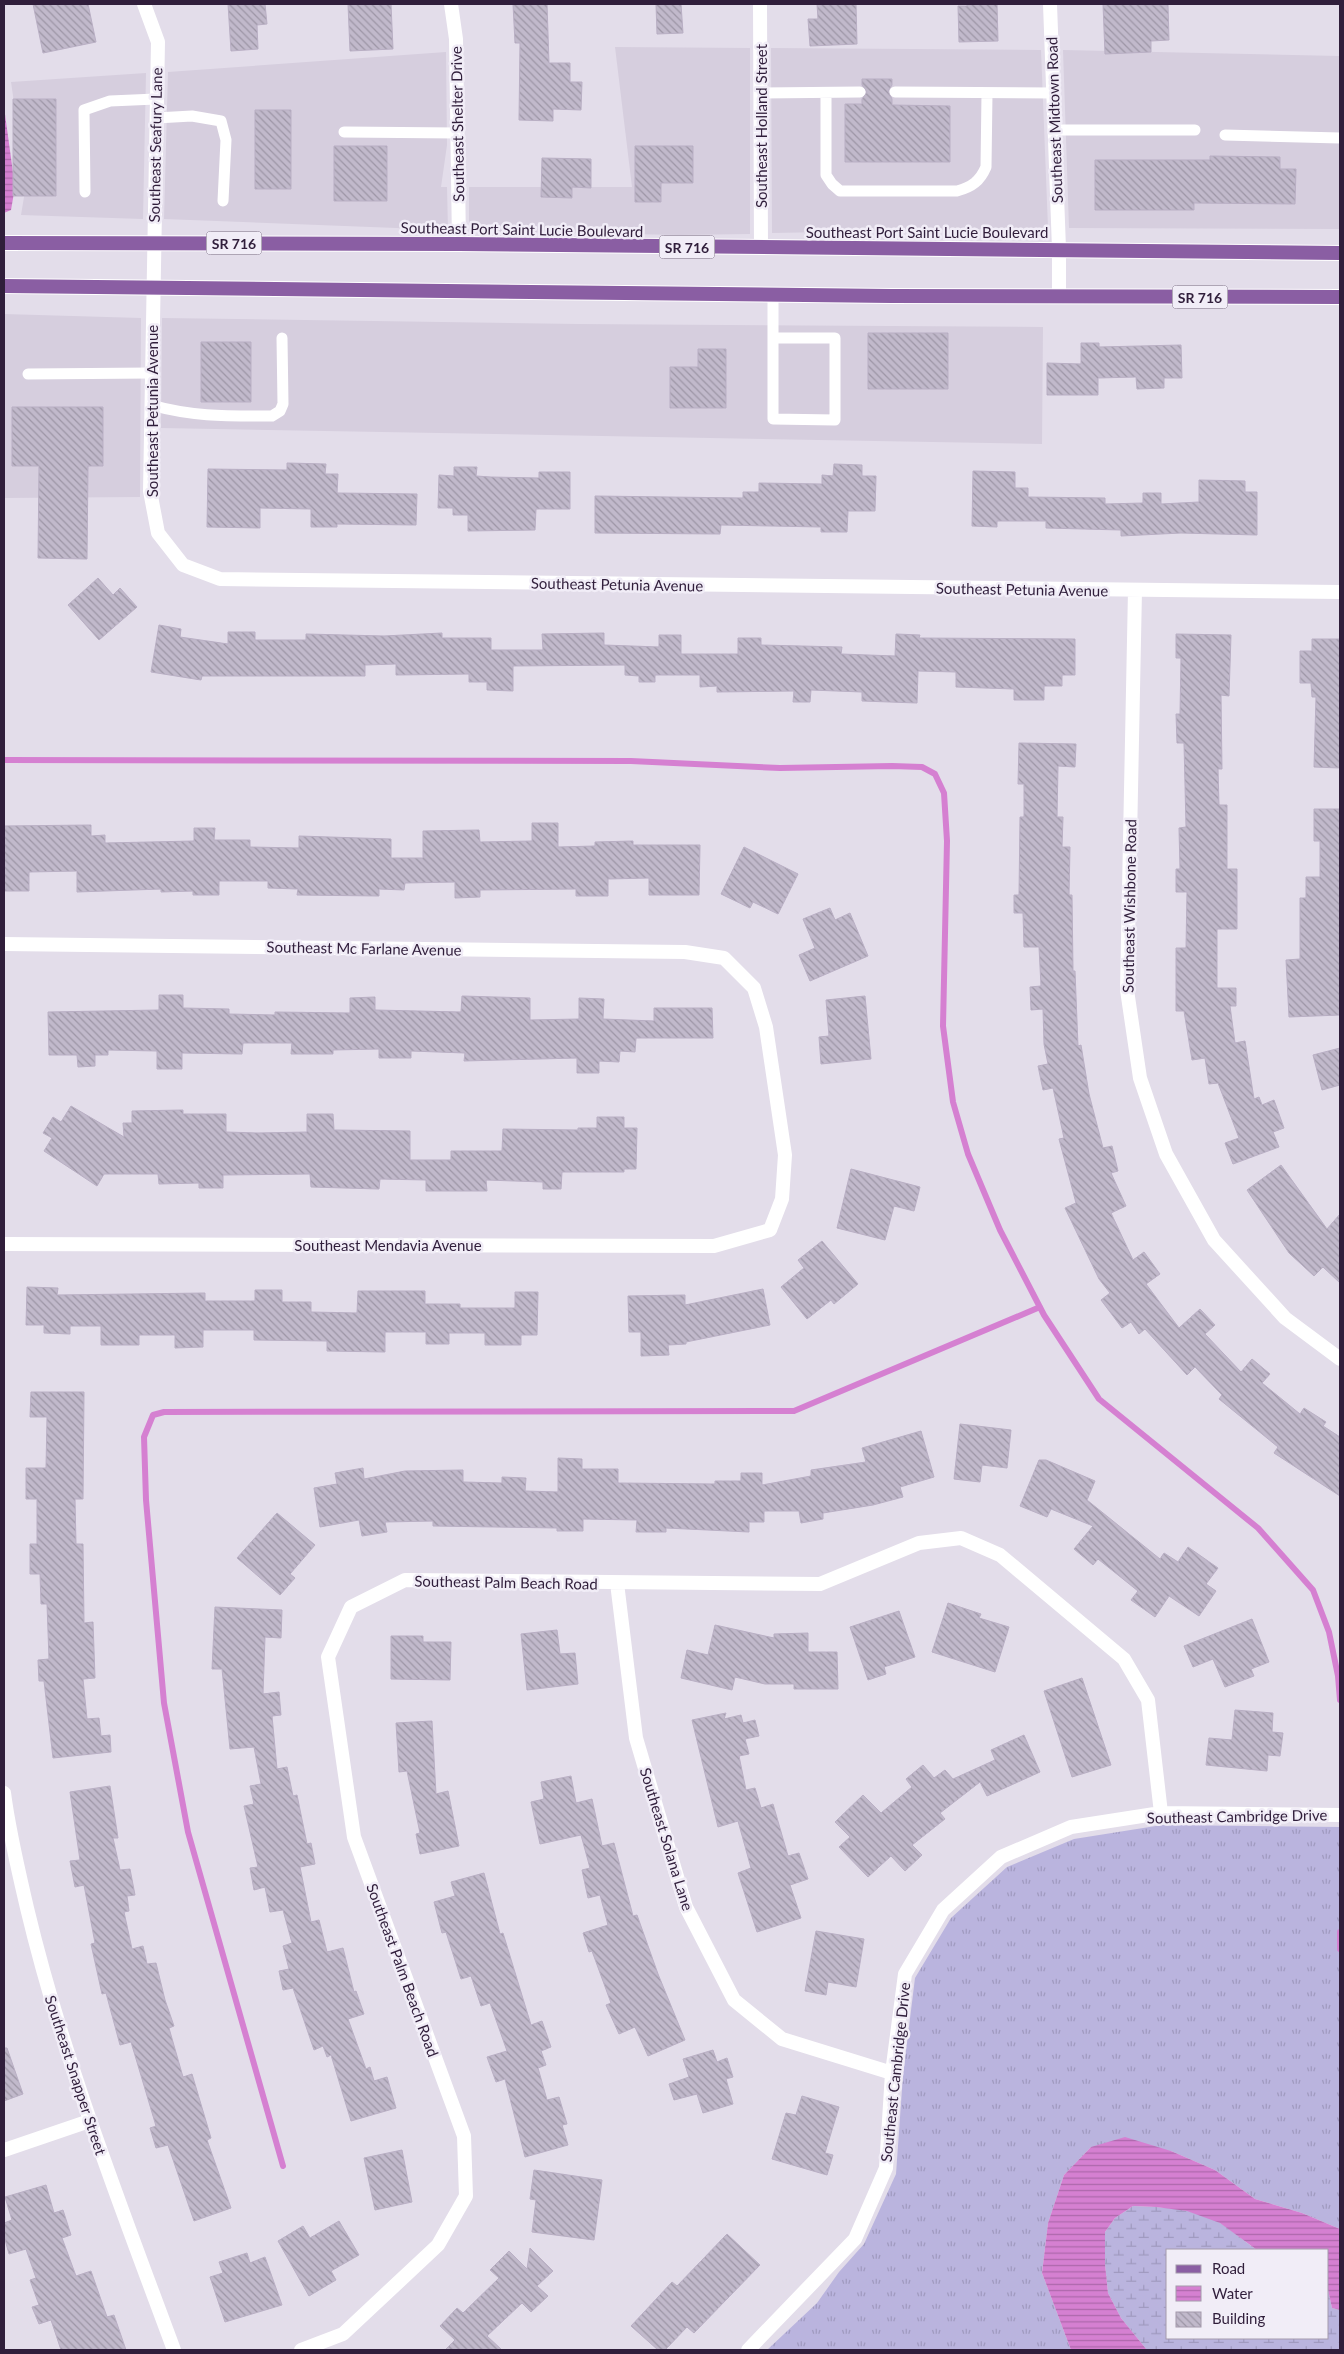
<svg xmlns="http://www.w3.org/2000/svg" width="1344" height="2354" font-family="Lato,sans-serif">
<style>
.built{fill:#d6cede}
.grass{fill:url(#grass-tufts)}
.wetland{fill:url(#wetland-marsh)}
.water{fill:url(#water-rules)}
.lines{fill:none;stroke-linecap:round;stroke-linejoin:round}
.stream{stroke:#d580d1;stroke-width:6}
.building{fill:url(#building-back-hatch);stroke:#b9afc4}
.primary-casing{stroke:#fff;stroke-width:16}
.service{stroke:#fff;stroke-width:11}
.minor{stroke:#fff;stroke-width:14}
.primary{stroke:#8a5ea3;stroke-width:14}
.labels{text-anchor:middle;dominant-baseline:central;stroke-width:5;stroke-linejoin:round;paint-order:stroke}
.shield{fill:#f1edf7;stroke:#6a5c73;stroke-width:1}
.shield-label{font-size:14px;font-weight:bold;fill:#301e3b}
.street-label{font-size:15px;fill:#301e3b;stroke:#f1edf7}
</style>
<defs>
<pattern id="grass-tufts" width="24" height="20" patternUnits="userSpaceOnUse" patternTransform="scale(1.25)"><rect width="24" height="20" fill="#bab4de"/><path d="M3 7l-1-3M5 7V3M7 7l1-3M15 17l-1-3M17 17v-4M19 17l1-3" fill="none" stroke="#a09abf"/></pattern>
<pattern id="wetland-marsh" width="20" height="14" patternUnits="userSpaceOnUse" patternTransform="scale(1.25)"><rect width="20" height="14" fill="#bab4de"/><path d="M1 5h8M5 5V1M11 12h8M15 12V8" fill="none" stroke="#a09abf"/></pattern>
<pattern id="water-rules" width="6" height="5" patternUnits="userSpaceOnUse" patternTransform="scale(1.25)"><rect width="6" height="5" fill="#d580d1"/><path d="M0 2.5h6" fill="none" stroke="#ad68ab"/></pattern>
<pattern id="building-back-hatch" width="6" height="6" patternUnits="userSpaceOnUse" patternTransform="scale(1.25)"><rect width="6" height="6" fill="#c1b9cb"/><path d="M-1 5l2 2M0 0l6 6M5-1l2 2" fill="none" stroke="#9d96a6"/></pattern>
</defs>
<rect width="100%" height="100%" fill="#e3ddea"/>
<path class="built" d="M615 47 750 48V234L680 235 469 231V187H632Z
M771 48 1041 50 1048 228 772 233Z
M1063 50 1339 56V229L1069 228Z
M446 52 447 145 441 187H447L448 230 164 219 168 72Z
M146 73 143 219 21 215 26 185 11 82Z
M4 314 141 318 140 497 4 498Z
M162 318 578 324 1043 327 1042 444 161 428Z"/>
<path class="grass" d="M1162 1825 1340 1827V2229L1302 2213 1255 2199 1215 2170 1171 2151 1091 2147 1064 2175 1048 2223 1042 2273 1071 2350H767L817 2303 839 2272 864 2244 896 2174 903 2075 915 1978 951 1918 1007 1867 1074 1839Z"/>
<path class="wetland" d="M1133 2206C1162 2207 1197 2208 1222 2224 1234 2232 1245 2242 1257 2250H1168V2338H1328V2290L1332 2308 1340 2310V2350H1147L1121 2318 1108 2293 1105 2264V2232L1115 2218Z"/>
<path class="water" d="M4 107 15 187 11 210 4 213Z
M1125 2137 1171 2151 1215 2170 1255 2199 1302 2213 1340 2229V2310L1332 2308 1328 2290V2250H1257L1220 2223 1187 2211 1156 2207 1133 2206 1115 2218 1105 2232V2264L1108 2293 1121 2318 1147 2350H1071L1042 2273 1048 2223 1064 2175 1091 2147Z"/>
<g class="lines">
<path class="stream" d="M4 760 631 761 780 768 892 766 922 767 935 774 944 793 947 841 943 1026 953 1102 968 1154 1000 1230 1044 1315 1099 1399 1258 1528 1313 1590 1329 1632 1338 1676 1340 1700
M1340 1932V1949
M283 2166 188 1832 164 1703 146 1500 144 1437 153 1415 164 1412 794 1411 1040 1307"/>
</g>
<path class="building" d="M33 4H88L96 42 43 53Z
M228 4H265L267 24 257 25 258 49 231 51Z
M348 4H391L393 49 350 51Z
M513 4H547L549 63H570V82H582L581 110 553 109V121L519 120 520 43H515Z
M656 4H681L683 33 657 34Z
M817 4H856L857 44 810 46 808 19H818Z
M967 4H997L998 41 959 42 958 6H967Z
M1103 4 1168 5 1169 40 1151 41V52L1105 54Z
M862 79H892V85L888 91 892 99V105L950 106V162H845V104H862V99L867 92 862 85Z
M13 99H56V196H13Z
M255 110H291V189H255Z
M334 146H387V201H334Z
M635 146H693V183H661V202H635Z
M1210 156 1280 157V169H1296L1295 204 1194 203V210H1095V160H1210Z
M542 158 591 159V188L572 187V198L541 197Z
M868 333H948V389H868Z
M201 342H251V402H201Z
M1081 343H1099V347L1181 345 1182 378H1164V388L1137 389 1136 377 1098 378V395H1047V363L1081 364Z
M698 349H726V408H670V367H698Z
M12 407H103V466H88L87 559 38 558 39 466H12Z
M287 463 326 464 325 474H338L337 493 417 494 416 525 337 524V527H311V509L260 508V528L207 527 208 469 287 470Z
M834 464 862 465V476H876L875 511H848L847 532H821V527L721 525 720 534 595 533V496L743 498V492H759V483L822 484V475L833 476Z
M454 467H477L476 476 491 477 539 478V472H570V509H536L535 530 468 531V515H453V508H438L439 475 454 476Z
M973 471 1015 472V488H1028V497L1105 498V504L1143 503V493H1161V504L1199 502V480L1245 481V492H1257V535L1181 533 1121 536V530L1046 528V521H997V527L972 526Z
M98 578 113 595 120 588 137 607 99 640 68 605Z
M159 625 181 629 180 637 228 644V632H255V640H306V634L384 636 442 633V638H491V650H543L542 634 604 633V645L659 647V635H681V654H738V638H761V645L842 647 841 654 895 656 896 634 920 635 919 638 1075 639V675H1062V686H1044V700H1014V689L956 687V672L918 671 917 703 862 701V692L811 690 810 702H793L794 691 717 692V686L700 687V675H655V682H639V676L625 675V665L513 666V691L487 690V682H469V674L396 675V664L365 665V676H202L201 680 151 672Z
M1176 634 1231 635 1229 696 1221 695 1222 769H1218L1219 805H1227V869H1237V929H1217V988H1236V1006H1230L1235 1043 1245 1041 1254 1099 1259 1097 1262 1105 1274 1100 1284 1128 1273 1132 1279 1147 1233 1164 1225 1143 1239 1138 1218 1083 1209 1084 1205 1058 1192 1060 1184 1011H1176V948H1186L1187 892H1176V869H1180L1179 828 1186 827 1184 743H1177L1176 714H1180L1181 658H1176Z
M1312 639H1340V768L1314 767 1316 697H1312L1311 683H1300V651H1312Z
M1019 743 1076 744 1075 767 1058 766 1057 817H1063L1062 847H1070L1069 895H1072L1073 971H1075L1078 1046 1081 1045 1089 1094 1103 1148 1112 1146 1118 1171 1111 1173 1126 1206 1111 1213 1133 1260 1144 1252 1160 1274 1146 1284 1179 1328 1200 1309 1215 1325 1205 1334 1241 1372 1252 1359 1270 1374 1262 1383 1300 1414 1304 1408 1326 1422 1323 1426 1340 1437V1496L1274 1453 1278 1447 1219 1399 1222 1395 1195 1367 1187 1375 1145 1329 1139 1334 1131 1322 1122 1328 1101 1300 1110 1293 1099 1279 1065 1208 1076 1203 1059 1139 1064 1138 1053 1088 1043 1090 1038 1066 1048 1064 1044 1044 1043 1009 1031 1010 1030 987 1041 986 1039 947H1024L1023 913H1014V895H1019L1020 817H1024V784H1018Z
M1314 809H1340V1015L1289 1017 1286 960 1300 959V898H1306V877H1320V841H1314Z
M532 823H558V847L595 846V842L633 841V845H700L699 895H649V878L608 879V896H576V889L480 890V897L455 898V882L405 883 404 890 379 889V896L297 895 298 889 268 888V881H219V895H193V891L161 892V889L77 892V871L29 872V891H4V826L91 825V836L105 835V843L194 841V828H215L214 840H250V847L299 848V836L391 839V858H423V831L479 830 480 842 532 841Z
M744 847 798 874 778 914 753 902 750 908 721 894Z
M830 908 835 920 850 913 868 956 810 981 799 955 815 948 803 919Z
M159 995H183V1008L229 1009V1014L275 1015V1012L350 1013V998L375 997V1010L461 1012 462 996 530 998V1020L579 1019V998L604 999 603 1019 654 1021V1008H712L713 1038H636L635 1052 620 1051 619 1062 599 1061V1073H577V1058L464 1061 465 1053 411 1051V1058H379V1049L333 1050V1054H291L292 1043H243L242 1054 182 1053V1069H157V1051L108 1050V1055H95V1066L78 1067 77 1055H49L48 1012 159 1010Z
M865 996 871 1059 821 1064 819 1037 829 1036 826 1000Z
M1340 1048V1085L1322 1090 1313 1055Z
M71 1106 124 1137 123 1123H132V1111L183 1110V1114H226V1132L258 1133 307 1132V1114H333L334 1130 410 1131V1160H451V1151H502L503 1129 578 1130V1128H597V1117H624V1128H637L636 1169H624V1172H562L561 1189H543V1182L486 1180 487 1191H426V1180L380 1179 379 1189 311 1187 310 1174 223 1175V1188H199V1183L159 1184 158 1174H104L97 1186 44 1151 52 1138 43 1133 53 1117 61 1122Z
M1281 1165 1327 1229 1340 1214V1283L1323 1267 1314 1276 1289 1253 1247 1190Z
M851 1169 920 1187 914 1211 894 1206 885 1240 837 1228Z
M822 1241 858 1284 834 1304 831 1300 807 1319 781 1287 804 1268 798 1260Z
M27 1287 58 1288 57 1295 205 1293V1301H255V1290H282V1302H311V1312L357 1313 358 1291H425V1304H460V1308H515V1292H538L537 1335H521V1345H485V1333H449V1344H426V1332H385V1352L327 1351V1341L254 1340V1330H203V1347L175 1348V1335H139V1345H101V1326H70V1334L44 1333V1325H26Z
M763 1289 770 1325 686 1342V1344L668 1345 669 1355 641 1356V1332H629L628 1296 685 1295V1305Z
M31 1392H84L83 1499H75L76 1544H83L84 1623 93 1622 95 1678 83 1679 87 1719 99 1718 101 1736 110 1735 111 1752 53 1758 44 1681H39L38 1660 49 1659 47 1604H41L40 1574H30V1544H37V1499H26V1468H46L47 1417H30Z
M960 1424 1011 1430 1007 1468 982 1465 980 1482 954 1479Z
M921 1431 934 1477 900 1487 903 1497 873 1505 823 1513V1519L801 1523 799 1511H764V1522H749V1532L666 1528V1532H636L637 1520 583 1519V1531H557V1528L433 1526V1521L385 1522 387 1532 362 1536 359 1520 320 1527 314 1488 337 1484 335 1473 363 1468 364 1479 405 1471 463 1470V1482L502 1483V1477L526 1478 525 1491 558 1492V1458L582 1459V1469H618V1483L715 1484V1481H741V1473H762V1485L811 1476V1470L866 1462 862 1448Z
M1039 1460H1046L1095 1481 1087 1500 1160 1559 1164 1553 1178 1562 1188 1547 1218 1568 1206 1584 1216 1591 1199 1616 1169 1596 1155 1617 1131 1600 1138 1591 1098 1559 1093 1565 1074 1549 1093 1526 1051 1509 1047 1517 1020 1506Z
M277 1513 315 1545 290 1574 295 1578 280 1595 237 1558Z
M948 1603 981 1614 979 1618 1009 1627 995 1672 932 1652Z
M215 1607 282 1610 281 1638 265 1637 263 1694 279 1692 281 1715 272 1716 277 1769 287 1767 293 1796 297 1795 307 1844 311 1843 315 1864 300 1867 311 1922 319 1920 327 1952 343 1948 354 1992 356 1991 364 2014 348 2019 366 2069 370 2067 374 2081 387 2077 396 2108 351 2121 331 2055 327 2057 323 2046 314 2050 293 1988 283 1990 279 1971 289 1969 283 1946 292 1943 283 1910 270 1912 265 1887 254 1890 250 1868 258 1867 244 1806 254 1804 250 1786 261 1784 254 1747 230 1749 222 1669H212Z
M899 1611 915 1657 884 1667 886 1674 868 1680 850 1627Z
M1252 1619 1269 1662 1251 1669 1254 1676 1225 1687 1213 1659 1193 1667 1184 1646Z
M715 1625 774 1638V1634L808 1633V1652H837L838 1689H794V1684H765L735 1677 732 1690 681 1678 687 1650 708 1655Z
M557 1630 560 1654 575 1653 578 1684 527 1690 521 1634Z
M391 1636H423V1642H451L450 1680 391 1679Z
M1082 1678 1111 1765 1072 1777 1044 1691Z
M1235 1710 1273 1713 1272 1732 1283 1733 1280 1756 1268 1755 1267 1771 1206 1765 1209 1738 1232 1740Z
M726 1713 724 1719 741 1715 743 1723 755 1720 759 1736 745 1739 749 1754 739 1756 746 1790 755 1788 761 1808 773 1804 788 1856 799 1853 808 1879 790 1885 801 1918 757 1932 738 1873 751 1868 738 1821 718 1827 692 1720Z
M432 1721 436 1794 448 1791 459 1846 420 1854 416 1834 420 1833 407 1771 399 1772 396 1723Z
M1024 1735 1040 1772 987 1796 980 1782 940 1813 945 1819 912 1845 922 1855 905 1871 891 1856 868 1877 839 1847 850 1837 835 1822 863 1795 881 1813 912 1787 906 1779 923 1765 934 1778 945 1770 953 1779 995 1760 991 1750Z
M571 1776 576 1803 592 1799 602 1846 614 1843 633 1916 637 1915 658 1974 685 2040 648 2056 635 2027 619 2034 606 2005 611 2003 592 1951 589 1952 583 1933 608 1925 600 1895 588 1898 582 1870 590 1868 581 1835 540 1844 531 1802 544 1799 541 1782Z
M110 1786 118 1838H113L120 1870 130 1869 135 1895 127 1896 129 1911 124 1912 132 1949 143 1946 147 1964 156 1963 165 2000 174 2026 169 2028 183 2077 192 2074 211 2138 207 2140 231 2208 194 2221 168 2145 156 2148 150 2128 156 2126 131 2042 120 2045 106 1993 102 1994 91 1944 95 1943 84 1885 75 1887 70 1861 80 1860 70 1792Z
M484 1873 500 1934 503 1933 531 2025 542 2021 551 2047 541 2051 546 2065 538 2068 547 2100 559 2097 567 2124 562 2125 568 2145 525 2157 505 2079 496 2082 487 2057 507 2051 490 2003 481 2006 471 1976 461 1979 446 1932 442 1933 434 1902 455 1896 451 1882Z
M816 1931 864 1939 856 1987 828 1982 826 1995 805 1991Z
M4 2048H7L23 2094 4 2101Z
M713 2050 717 2062 727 2058 733 2077 726 2079 733 2104 703 2113 697 2094 674 2100 669 2084 689 2077 683 2059Z
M802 2096 839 2107 825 2153 833 2155 827 2175 772 2159 786 2113 796 2115Z
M402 2150 412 2202 375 2210 364 2158Z
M534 2170 602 2180 594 2240 532 2232 536 2200 530 2199Z
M46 2185 54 2213 63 2210 71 2235 62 2238 76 2276 91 2271 107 2317 114 2315 126 2350H61L51 2320 39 2324 32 2307 39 2305 30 2280 36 2278 26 2249 9 2254 4 2236V2223L12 2220 5 2197Z
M339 2221 359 2255 331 2271 336 2280 309 2296 278 2241 303 2226 310 2238Z
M727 2234 760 2265 694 2333 687 2327 665 2350H658L631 2326 672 2282 677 2286Z
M530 2248 553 2271 537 2286 548 2296 531 2312 522 2303 487 2336 502 2350H445L455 2340 440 2326 457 2308 463 2313 499 2278 490 2270 509 2251 527 2269Z
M247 2253 250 2263 265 2257 282 2305 225 2322 210 2277 223 2273 219 2262Z"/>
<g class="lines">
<g class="primary-casing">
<path id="primary" d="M4 243 459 244 1340 253
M4 286 891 296 1340 297"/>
</g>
<path class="service" d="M895 92 1053 93
M761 93 860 92
M826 93V175L832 184 840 191H957C972 187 980 181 986 167L987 94
M156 118 192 116 221 121 226 140 223 201
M1055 130H1195
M344 132 457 133
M1225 135 1340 138
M85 192 84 110 110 101 156 99
M773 338H835V420L773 419V295
M28 374 151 373
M151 405C194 417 228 416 272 416L280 411 283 404 282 338"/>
<path class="minor" d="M144 4 158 42 150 491 158 533 183 565 220 579 1340 592
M451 4 456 39 459 244
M760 4 761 248
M1050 4 1059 249V297
M1135 590 1127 990 1140 1078 1166 1154 1214 1240 1285 1318 1340 1359
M4 944 685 952 724 958 754 988 766 1027 785 1155 782 1199 770 1230 714 1246 4 1244
M617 1583 636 1738 686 1907 734 2000 782 2039 892 2073
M4 1793C9 1832 18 1869 27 1908 63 2059 120 2204 174 2350
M4 2150 89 2121
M301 2350 343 2334 438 2245 466 2196 464 2136 354 1837 328 1657 351 1607 405 1580 820 1584 919 1543 961 1538 1000 1555 1124 1659 1148 1700 1161 1813
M748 2350 855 2239 886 2168 892 2073 905 1974 943 1910 1001 1857 1071 1827 1161 1813 1340 1815"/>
<use href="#primary" class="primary"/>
</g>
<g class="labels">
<g class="shield">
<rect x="206.5" y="231.5" width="55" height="23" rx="4"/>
<rect x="659.5" y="235.5" width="55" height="23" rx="4"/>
<rect x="1172.5" y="285.5" width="55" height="23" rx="4"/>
</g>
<g class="shield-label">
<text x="234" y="243">SR 716</text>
<text x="687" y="247">SR 716</text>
<text x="1200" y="297">SR 716</text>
</g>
<g class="street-label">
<text transform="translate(1054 120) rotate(-92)">Southeast Midtown Road</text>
<text transform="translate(457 124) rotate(-91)">Southeast Shelter Drive</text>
<text transform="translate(761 126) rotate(-90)">Southeast Holland Street</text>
<text transform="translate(155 145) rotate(-89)">Southeast Seafury Lane</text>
<text transform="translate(522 229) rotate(1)">Southeast Port Saint Lucie Boulevard</text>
<text x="927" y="232">Southeast Port Saint Lucie Boulevard</text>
<text transform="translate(152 411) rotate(-90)">Southeast Petunia Avenue</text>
<text transform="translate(617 584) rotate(1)">Southeast Petunia Avenue</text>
<text transform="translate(1022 589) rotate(1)">Southeast Petunia Avenue</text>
<text transform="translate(1129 906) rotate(-89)">Southeast Wishbone Road</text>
<text transform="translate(364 948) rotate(1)">Southeast Mc Farlane Avenue</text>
<text x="388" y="1245">Southeast Mendavia Avenue</text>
<text transform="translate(506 1582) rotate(1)">Southeast Palm Beach Road</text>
<text transform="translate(1237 1816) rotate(-1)">Southeast Cambridge Drive</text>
<text transform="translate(667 1839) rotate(73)">Southeast Solana Lane</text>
<text transform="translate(403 1970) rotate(70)">Southeast Palm Beach Road</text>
<text transform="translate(895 2072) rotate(-84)">Southeast Cambridge Drive</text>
<text transform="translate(76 2075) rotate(72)">Southeast Snapper Street</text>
</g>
</g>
<rect width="1344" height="2354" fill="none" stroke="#301e3b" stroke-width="10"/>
<rect x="1166" y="2249" width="162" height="90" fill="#f1edf7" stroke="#a49aac"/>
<rect x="1176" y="2265" width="25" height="8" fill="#8a5ea3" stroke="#a49aac"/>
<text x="1212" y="2274" font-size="15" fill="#301e3b">Road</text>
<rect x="1176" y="2286" width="25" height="15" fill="url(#water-rules)" stroke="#a49aac"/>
<text x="1212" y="2299" font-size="15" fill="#301e3b">Water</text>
<rect x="1176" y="2312" width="25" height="15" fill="url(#building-back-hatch)" stroke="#a49aac"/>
<text x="1212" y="2324" font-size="15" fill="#301e3b">Building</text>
</svg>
